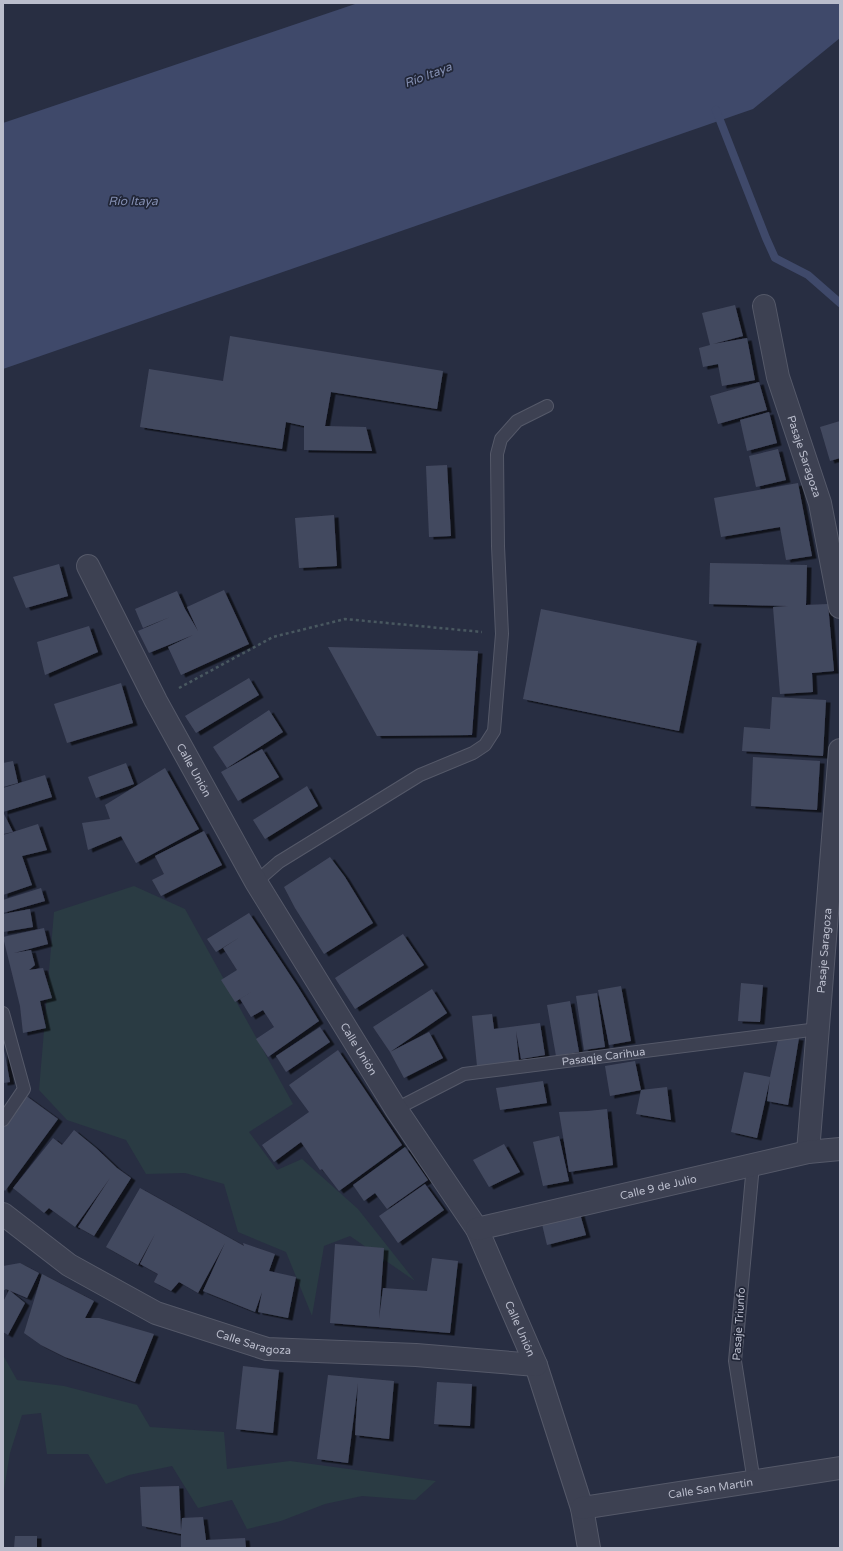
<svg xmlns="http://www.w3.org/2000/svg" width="843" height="1551" font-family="'Varela Round',sans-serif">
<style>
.green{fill:#2a3b43}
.water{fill:#3f496a}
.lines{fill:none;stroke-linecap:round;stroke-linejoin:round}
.stream{stroke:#3f496a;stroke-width:8}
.building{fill:#43495f;filter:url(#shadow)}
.service-casing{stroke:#555969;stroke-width:14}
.minor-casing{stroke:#555969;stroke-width:24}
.path{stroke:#495860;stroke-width:2.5;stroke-dasharray:3 3;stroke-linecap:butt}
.service{stroke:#3d4152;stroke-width:12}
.minor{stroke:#3d4152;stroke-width:22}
.labels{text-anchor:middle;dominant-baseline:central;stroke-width:3.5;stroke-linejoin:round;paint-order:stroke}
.street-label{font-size:11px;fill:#babdcc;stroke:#212637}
.water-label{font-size:12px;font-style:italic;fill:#838eb1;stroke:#212637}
</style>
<defs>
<filter id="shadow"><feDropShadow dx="4.5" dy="2.5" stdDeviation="0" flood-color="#0009"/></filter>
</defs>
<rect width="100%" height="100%" fill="#282e42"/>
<path class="green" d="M134 886 185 909 293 1104 249 1132 277 1170 302 1159 358 1209 415 1281 350 1236 324 1246 312 1316 286 1252 238 1232 224 1184 185 1173 146 1174 126 1140 67 1120 39 1090 54 912Z
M3 1355 17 1380 64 1386 137 1405 150 1427 224 1432 227 1469 290 1461 436 1481 415 1500 362 1496 325 1504 281 1521 247 1529 232 1500 198 1508 172 1466 129 1475 106 1484 88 1454H47L41 1413 22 1415 10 1453 3 1496Z"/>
<path class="water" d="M358 3H840V38L753 109 3 369V123Z"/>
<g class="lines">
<path class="stream" d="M716 110 766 238 775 258 808 275 840 303"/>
</g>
<path class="building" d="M735 305 743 336 713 344 747 338 755 380 722 386 718 364 703 367 699 348 710 345 702 313Z
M230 336 443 371 437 409 331 392 325 426 366 427 372 451 304 450V426L286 422 282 449 140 427 149 369 223 381Z
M759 382 767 410 718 424 710 396Z
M769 412 777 443 747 451 740 420Z
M840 421V458L830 461 820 427Z
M778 449 786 480 756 487 749 456Z
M447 465 451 536 429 537 426 466Z
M798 483 812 556 786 560 780 527 721 537 714 498Z
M334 515 337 566 299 568 295 518Z
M710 563 807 565 806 605 828 604 834 671 812 673 813 692 780 694 773 607 788 606 709 604Z
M59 564 68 596 26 608 13 577Z
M224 590 249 644 181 675 168 647 193 635 149 653 138 631 170 617 143 628 135 609 177 591 185 609 198 631 187 607Z
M541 609 697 641 679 731 523 699Z
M89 626 98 652 45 675 37 642Z
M328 647 478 651 472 735 377 736Z
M249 678 259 695 196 733 185 716Z
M121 683 133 723 67 743 54 704Z
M772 697 826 700 823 756 742 751 744 727 770 729Z
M269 710 283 732 227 768 213 747Z
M262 749 279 777 238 801 221 772Z
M753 757 820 761 817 810 751 806Z
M13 761 18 783 3 787V763Z
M126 763 134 784 96 798 88 777Z
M165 768 199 829 136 863 121 836 88 850 82 823 110 819 105 805Z
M45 775 52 797 3 812 13 832 38 824 47 850 22 856 32 885 3 895V835L13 832 3 834V788Z
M307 786 318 806 265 839 253 820Z
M204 831 222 865 161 896 152 880 164 874 155 856Z
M330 857 345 877 373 923 324 954 295 908 284 887Z
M41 888 45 901 3 913V900Z
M30 909 33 927 3 932V914Z
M249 913 298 987 319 1021 268 1057 256 1039 274 1027 263 1010 251 1017 240 999 259 987 235 1002 221 980 237 970 223 948 240 937 216 952 207 939Z
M44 928 48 944 14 953 31 950 35 965 29 970 43 968 52 998 40 1001 46 1028 23 1033 20 1006 3 937Z
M403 934 424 965 355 1009 335 978Z
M741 983 763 985 760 1022 738 1021Z
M621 986 631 1041 609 1045 598 990Z
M432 989 447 1013 390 1052 429 1032 443 1058 404 1078 390 1052 373 1027Z
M597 993 605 1047 584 1050 576 996Z
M570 1001 579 1052 556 1056 547 1005Z
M492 1014 494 1029 540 1023 545 1055 521 1059 516 1031 519 1062 477 1066 472 1016Z
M320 1027 330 1042 286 1072 276 1056Z
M779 1035 799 1038 788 1105 767 1101 770 1079 757 1138 731 1132 744 1072 770 1077Z
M3 1044 10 1082 3 1083Z
M338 1050 402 1145 339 1191 322 1169 320 1170 301 1142 274 1162 262 1145 309 1112 289 1085Z
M635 1061 641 1090 610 1096 605 1066Z
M543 1081 547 1103 500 1110 496 1088Z
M667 1087 671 1120 636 1114 641 1090Z
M25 1095 58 1119 5 1191 3 1189V1126Z
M607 1109 613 1165 569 1172 559 1112 588 1111Z
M74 1130 96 1148 117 1168 131 1178 94 1236 78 1227 110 1178 75 1227 49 1208 44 1213 13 1188 53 1138 62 1145Z
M559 1136 569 1181 543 1186 533 1142Z
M504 1144 520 1172 489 1187 473 1160Z
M405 1147 428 1180 387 1209 375 1193 364 1201 353 1185Z
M425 1184 444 1210 398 1243 379 1216Z
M140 1188 244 1246 243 1243 275 1254 269 1271 296 1277 288 1318 258 1312 262 1292 255 1312 203 1291 225 1243 198 1293 179 1282 171 1291 154 1282 158 1274 140 1264 155 1234 138 1265 106 1247Z
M579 1210 586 1235 547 1245 541 1220Z
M335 1244 384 1248 379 1319 383 1288 427 1291 432 1258 458 1261 450 1333 330 1323Z
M20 1263 39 1273 27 1298 6 1289 3 1291V1266Z
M42 1274 94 1301 85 1318H99L154 1334 135 1382 65 1357 41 1345 24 1333Z
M9 1290 25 1303 8 1335 3 1332V1302Z
M243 1366 279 1370 273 1433 236 1429Z
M328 1375 394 1381 389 1439 355 1435 358 1383 348 1463 317 1459Z
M437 1382 472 1384 470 1426 434 1424Z
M179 1486 181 1531 182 1518 203 1517 206 1540 245 1538 246 1548H181V1534L142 1526 140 1487Z
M15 1536H37V1548H14Z"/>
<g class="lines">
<g class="service-casing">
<g id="service">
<path d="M256 882 279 862 420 775 473 753 485 745 494 731 502 634 498 546 497 454 501 439 517 421 547 406"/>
<path d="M3 1013 24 1089 3 1120"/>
<path id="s1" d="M396 1109 464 1074 818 1029"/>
<path d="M753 1165 735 1361 754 1482"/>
</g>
</g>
<g class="minor-casing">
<g id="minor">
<path id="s2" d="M764 306 778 377 820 503 840 607"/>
<path id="s3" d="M88 566 156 701 256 882 396 1109 477 1229 536 1365 582 1508 589 1548"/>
<path id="s4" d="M808 1152 840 750"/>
<path id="s5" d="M3 1214 69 1265 156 1313 267 1349 416 1355 536 1365"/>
<path id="s6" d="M477 1229 808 1152 840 1149"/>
<path id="s7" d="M582 1508 840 1468"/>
</g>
</g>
<path class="path" d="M179 688 273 637 345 619 482 632"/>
<use href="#service" class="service"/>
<use href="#minor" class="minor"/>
</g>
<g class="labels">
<g class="street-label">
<text stroke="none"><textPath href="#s2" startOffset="156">Pasaje Saragoza</textPath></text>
<text stroke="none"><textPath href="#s3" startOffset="230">Calle Unión</textPath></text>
<text stroke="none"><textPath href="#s4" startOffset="202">Pasaje Saragoza</textPath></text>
<text stroke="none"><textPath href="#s3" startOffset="554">Calle Unión</textPath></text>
<text stroke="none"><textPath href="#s1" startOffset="217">Pasaqje Carihua</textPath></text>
<text stroke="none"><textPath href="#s6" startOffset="186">Calle 9 de Julio</textPath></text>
<text transform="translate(739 1324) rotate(-86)">Pasaje Triunfo</text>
<text stroke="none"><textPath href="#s3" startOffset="878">Calle Unión</textPath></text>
<text stroke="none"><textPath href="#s5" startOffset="285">Calle Saragoza</textPath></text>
<text stroke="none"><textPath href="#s7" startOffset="130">Calle San Martín</textPath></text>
</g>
<g class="water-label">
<text transform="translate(428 75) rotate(-21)">Río Itaya</text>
<text x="133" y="201">Río Itaya</text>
</g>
</g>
<rect width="843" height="1551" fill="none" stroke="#babdcc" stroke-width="8"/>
</svg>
